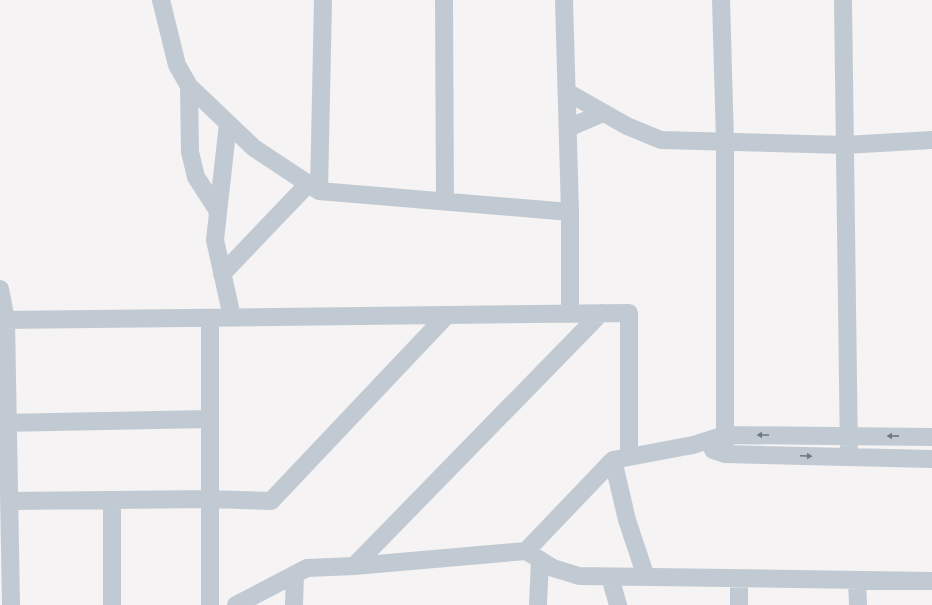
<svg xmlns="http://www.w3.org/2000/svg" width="932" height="605" font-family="'IBM Plex Sans',sans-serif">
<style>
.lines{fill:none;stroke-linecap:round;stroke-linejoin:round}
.street{stroke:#c1cad2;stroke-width:18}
.oneway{fill:#6e7983}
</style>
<rect width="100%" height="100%" fill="#f5f3f3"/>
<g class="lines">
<path class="street" d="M161 0 177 65 189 86 254 148 319 191
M323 0 319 191 570 212
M444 0 445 201
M564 0 570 212V314
M721 0 725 142V454
M843 0 849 457
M189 86 190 152 196 177 218 211
M567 92 627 126 661 140 845 145 932 140
M228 123 215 240 232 317
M568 128 603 113
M222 274 308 184
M0 289 6 320 11 605
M210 318V605
M0 320 629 313V457
M0 423 210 419
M713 450 725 454 932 459
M613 460 627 520 646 577
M9 501 210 499 271 501 447 315
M526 551 553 568 579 576 932 581
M354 566 601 313
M610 577 618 605
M857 580 858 605
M112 605V500
M236 605 307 568 354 566 526 551 613 460 693 445 725 435 932 437
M294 605 295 574
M538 605 540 560
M739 605V579"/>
</g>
<defs><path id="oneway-solid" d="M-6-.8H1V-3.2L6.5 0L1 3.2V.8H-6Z"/></defs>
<g class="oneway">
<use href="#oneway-solid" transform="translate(763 435) rotate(-180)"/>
<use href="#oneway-solid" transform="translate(893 436) rotate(-179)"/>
<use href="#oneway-solid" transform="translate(806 456) rotate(2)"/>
</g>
</svg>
